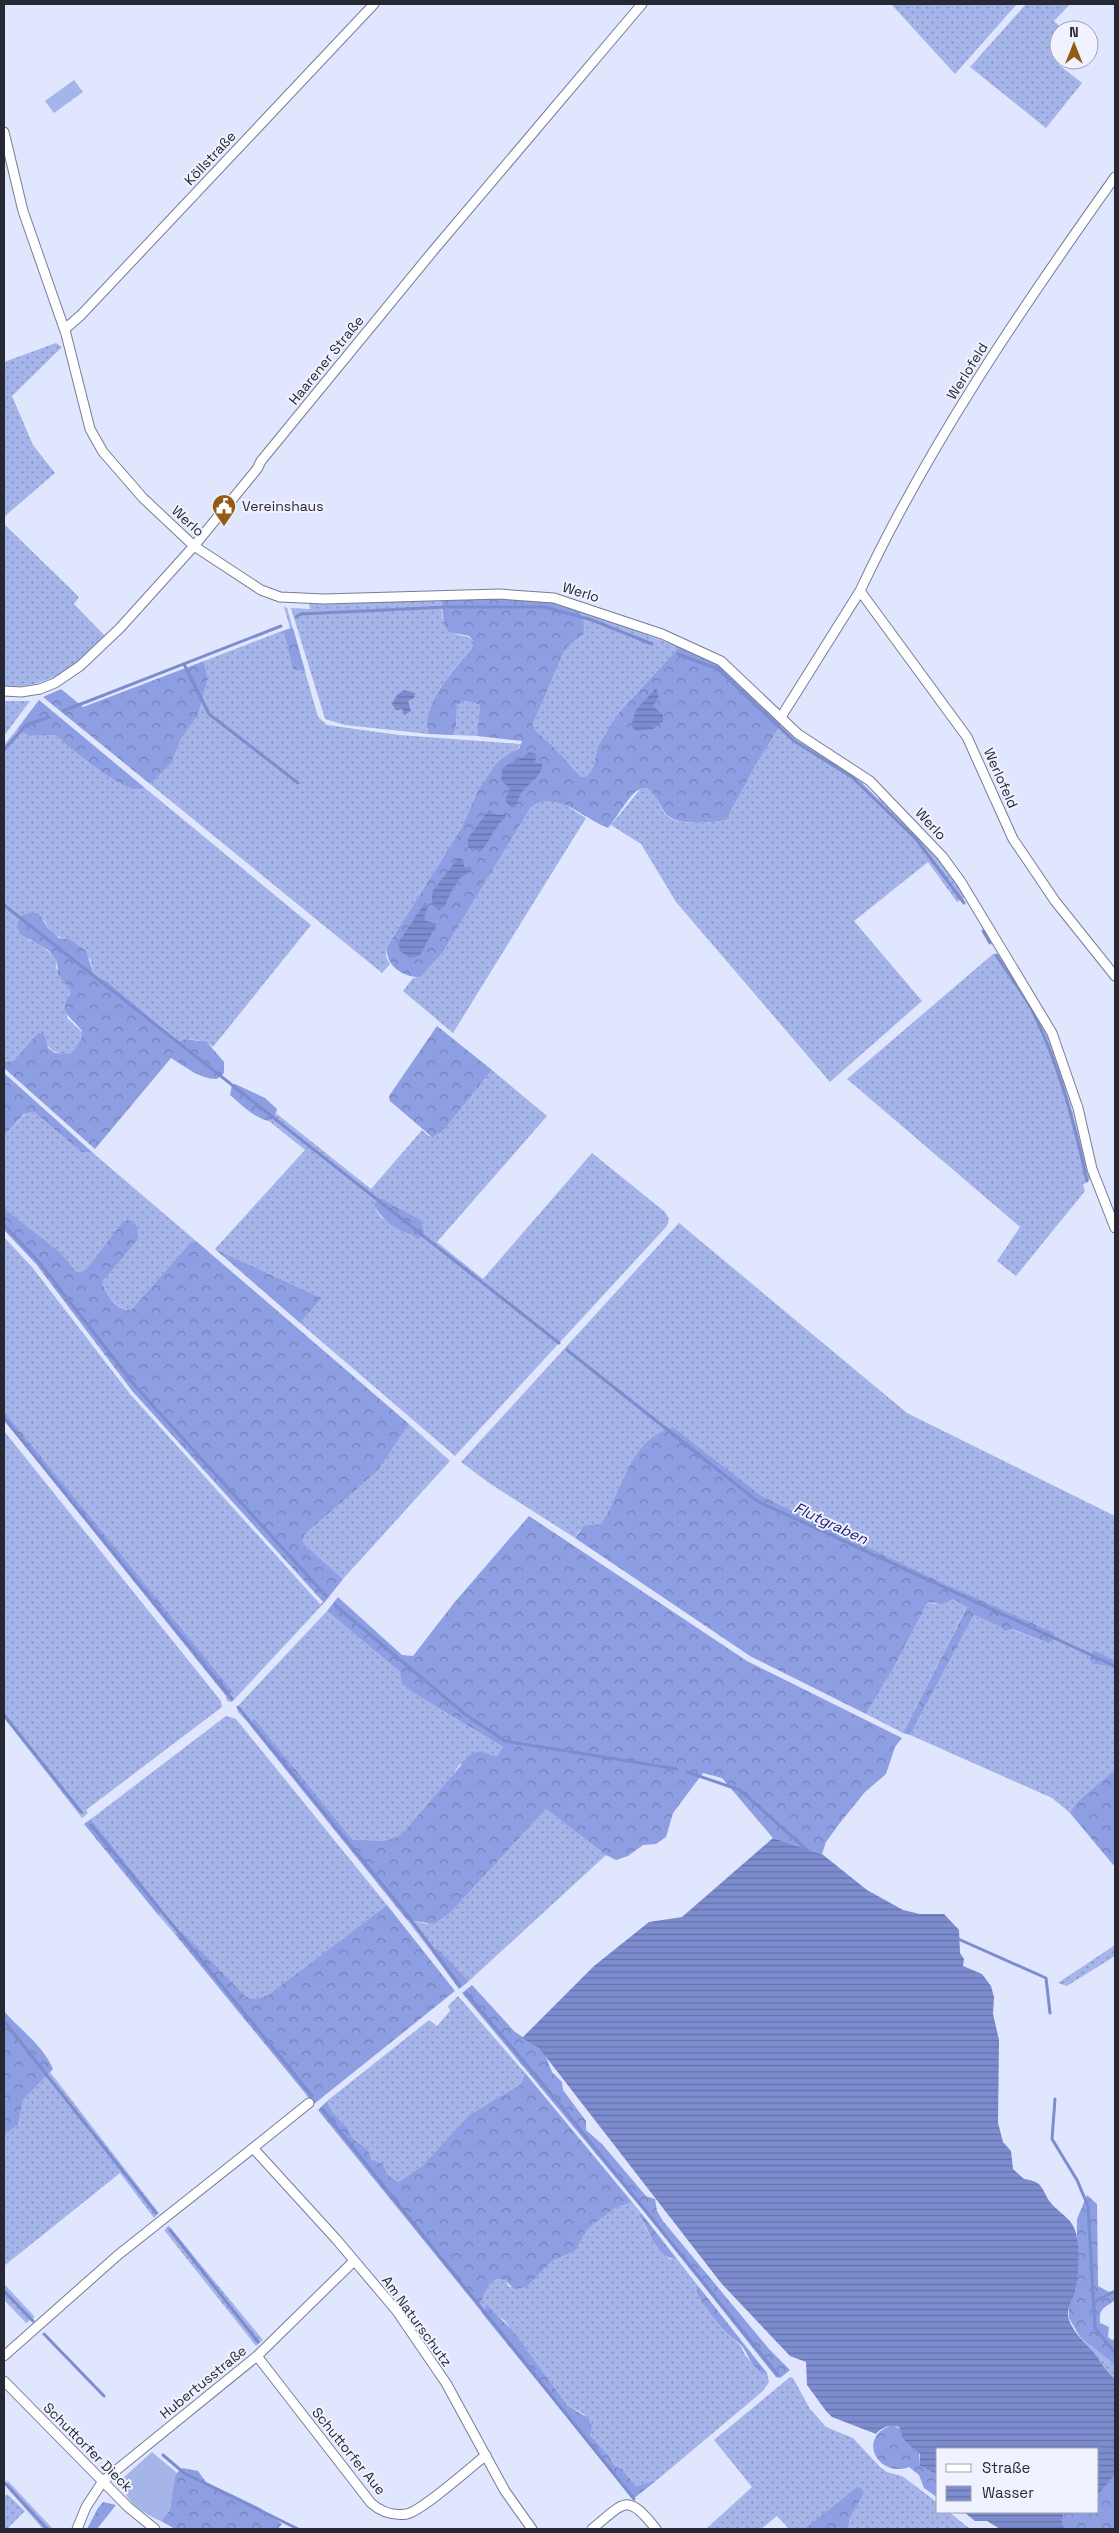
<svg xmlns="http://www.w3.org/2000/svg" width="1119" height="2533" font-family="'Space Grotesk',sans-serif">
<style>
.grass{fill:url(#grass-dots);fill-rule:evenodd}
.forest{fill:url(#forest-crowns)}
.garden{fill:#a5b4e9}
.water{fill:url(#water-rules)}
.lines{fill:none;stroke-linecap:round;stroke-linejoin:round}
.stream{stroke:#7c8ccf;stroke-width:3}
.street-casing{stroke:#767d97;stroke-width:11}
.street{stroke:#fff;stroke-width:9}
.labels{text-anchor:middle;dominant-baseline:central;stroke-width:4;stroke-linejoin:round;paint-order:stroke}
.street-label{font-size:14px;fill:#262934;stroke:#f0f3ff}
.poi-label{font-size:14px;fill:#262934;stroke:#f0f3ff;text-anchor:start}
.water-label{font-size:15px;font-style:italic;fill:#191c6a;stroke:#f0f3ff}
</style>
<defs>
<pattern id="grass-dots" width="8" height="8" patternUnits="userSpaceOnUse" patternTransform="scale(1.25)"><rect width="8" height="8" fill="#a5b4e9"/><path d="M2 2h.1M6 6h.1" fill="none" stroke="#8692be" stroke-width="1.8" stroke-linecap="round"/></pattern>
<pattern id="forest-crowns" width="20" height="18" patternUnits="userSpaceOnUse" patternTransform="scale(1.25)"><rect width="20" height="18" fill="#8d9ee2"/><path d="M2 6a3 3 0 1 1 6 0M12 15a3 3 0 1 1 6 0" fill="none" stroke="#7381b8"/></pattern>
<pattern id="water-rules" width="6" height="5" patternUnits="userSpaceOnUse" patternTransform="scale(1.25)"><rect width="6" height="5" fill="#7c8ccf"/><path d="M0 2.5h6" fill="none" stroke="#6572a9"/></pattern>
</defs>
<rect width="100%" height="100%" fill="#dfe6fd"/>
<path class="grass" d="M891 4H1017L955 74Z
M1026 4H1070L1054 21 1064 30H1059V60H1061L1058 64 1082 83 1046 128 970 67Z
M56 343 62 347 12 396 33 445 55 473 4 517V362Z
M4 524 79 597 74 604 105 636C72 669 52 687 4 687Z
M441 599C442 615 441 631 459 635 465 636 468 636 473 641V647C456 666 418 707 429 734L345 725 325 719 291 608 310 609 309 603Z
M284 607 287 608 318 717 327 725 399 735 521 744 511 755 501 759 477 792 462 827 387 947 386 957 390 964 382 973 150 784 171 764 181 739 198 715 208 679 204 661 290 628Z
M577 608 679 647 616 716 598 746 593 768 587 776 581 777 554 747 536 731 533 724 562 656 568 646 583 635Z
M4 701H30L4 736Z
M466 701 480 705 477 736 453 735 456 727 457 705Z
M781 724 853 773 878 799 882 797 936 855 966 897 957 902 928 862 854 921 922 1001 830 1082 676 902 641 844 611 825 641 788C659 787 657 808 668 817 681 826 711 823 726 820L754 768Z
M17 729 29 736 56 735C68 748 116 785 133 789 137 790 141 789 145 788L311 925 213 1047C205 1040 189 1037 179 1042L107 981 94 975 90 959 69 939C56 938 50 932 44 920L28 940C41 944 48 950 57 961L56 968 71 992 68 996 67 1018 82 1032 81 1039 72 1055C49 1053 52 1050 38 1033L13 1061 4 1062V745Z
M549 800 562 803 586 818 453 1033 403 991 413 978 421 977 443 952 531 807 538 801Z
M993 954H1000C1012 973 1027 992 1037 1012 1063 1065 1075 1123 1090 1179L1083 1185 1085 1191 1016 1276 997 1261 1020 1227 847 1079Z
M492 1070 547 1116 437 1242 483 1279 592 1153 665 1212 669 1219 667 1226 455 1456 300 1323 322 1298 215 1249 305 1150 269 1121 277 1114 371 1189 422 1130 429 1136 443 1131ZM381 1198 421 1220 412 1236 381 1217 376 1210Z
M34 1112 81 1152 93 1153 196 1241 190 1243 132 1309C118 1312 106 1295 102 1282L106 1277 121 1224 87 1268 82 1272H77L60 1252 4 1208V1136L25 1114Z
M679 1223 907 1413 1115 1516V1660L1094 1650V1664L1108 1666 1115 1670V1769L1076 1803 1070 1813 1052 1798 910 1735 974 1615 1048 1643 945 1584 762 1496 673 1427C624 1447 626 1486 601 1524 589 1529 583 1523 575 1538L489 1483 461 1462Z
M4 1237 32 1267 130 1394 320 1604 323 1602 324 1603 232 1702 227 1701 226 1696 231 1691 4 1411Z
M409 1424 450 1461 343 1579 306 1546 303 1540 305 1534 376 1471Z
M4 1431 221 1701 222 1707 86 1810 88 1813 82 1818 4 1718Z
M953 1599 967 1606 903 1733 866 1714 894 1667 928 1602 935 1604Z
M327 1611 400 1672 412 1692 503 1747 497 1756 490 1755 459 1765 448 1782 403 1833 392 1840 379 1842 353 1840 254 1718 249 1724 238 1712 237 1707Z
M226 1716 236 1719 387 1905 268 1995 256 1999H248L178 1932 174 1933 159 1916 162 1909 91 1819Z
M546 1809 606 1855 469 1981 437 1948 431 1951 407 1920 427 1924 452 1911Z
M1115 1945V1956L1067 1986 1058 1983Z
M458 1996 525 2073 521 2084 469 2115 422 2166 398 2182 387 2174 383 2164 371 2159C365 2143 363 2149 354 2139 350 2136 350 2129 346 2126 338 2118 332 2113 327 2101L429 2020 437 2026 450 2011 448 2006Z
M50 2072 159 2213 154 2218 120 2173 4 2266V2135L18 2125 23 2100Z
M632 2202 641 2213 639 2216 657 2248 669 2259H677L699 2287 696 2291 724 2330 741 2346 745 2355 756 2368 767 2373 769 2382 763 2391 657 2480 636 2486 622 2469 615 2466C611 2457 605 2454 599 2447 590 2438 587 2426 584 2414L567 2405 504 2320 493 2313 487 2306 482 2313 477 2306C486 2299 481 2288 496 2279L505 2280 509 2287H527L552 2261 575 2251 586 2229 615 2208Z
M169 2226 263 2340 256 2346 164 2230Z
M4 2284 35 2317 26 2323 4 2300Z
M1080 2337 1115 2365V2379L1105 2371Z
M790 2377 793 2378 810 2409 826 2427 853 2438 880 2467 887 2472 902 2476 938 2503V2512H949L970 2529H848L850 2518 861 2498 805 2529H789L777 2516 761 2529H706L752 2487 714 2440Z
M7 2480 53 2529H43L8 2489Z
M7 2494 25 2511 7 2529H4V2497Z"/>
<path class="forest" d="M502 598 548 601 577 608C583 618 585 624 583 635L568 646 562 656 533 724 536 731 554 747 581 777 587 776 593 768 598 746 616 716 679 647 719 664 781 724 754 768 726 820C711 823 681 826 668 816 660 810 654 782 640 789 629 794 617 818 608 828 585 819 554 788 531 807L443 952 421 977C403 978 385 965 387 947L462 827 477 792 494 767 501 759 519 748 522 741 477 736 480 705 466 701 457 705 456 727 453 735 429 734C418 707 456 667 473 647V641L469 636 449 632 444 625 441 599Z
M293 628 305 671 293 669 284 631Z
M204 661 208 679 198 715 181 739 171 764 150 784 43 697 61 689 83 707Z
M39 700 145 788C141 789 137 790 133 789 116 785 68 748 56 735L29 736 17 729Z
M28 913H38L48 928 59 938 69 939 86 951 94 975 107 981 179 1042 185 1039 207 1042 224 1062V1073L217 1079C199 1079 186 1067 171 1058L95 1149 4 1068V1062L13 1061 38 1033 44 1034 48 1048 55 1053 72 1054 81 1039 82 1031C70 1015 57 1014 71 992L58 974 57 961 48 950 20 934 17 924 22 916Z
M437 1026 492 1070 443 1131 432 1137 390 1101 389 1096Z
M4 1073 93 1153 81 1152 34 1112 24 1114 4 1136Z
M235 1084 265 1098 277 1109 275 1117 269 1121C254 1118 242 1105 230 1095L232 1085Z
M381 1198 421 1220 424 1233 420 1238C403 1233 381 1222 374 1204Z
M4 1208 60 1252 77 1272H82L87 1268 121 1224 126 1220 133 1221 137 1228 138 1239 102 1282C106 1295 118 1313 132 1309L190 1243 196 1241 409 1424 377 1471 305 1534 303 1540 306 1546 343 1579 324 1603 133 1392 36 1264 4 1230Z
M215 1249 322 1298 300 1323Z
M4 1411 232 1691 226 1696 4 1420Z
M673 1427 762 1496 945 1584 1054 1633 1055 1639 1048 1643 1012 1629 1005 1631 1000 1626 974 1615 910 1735 903 1733 967 1607 953 1599 943 1604 928 1602 894 1667 866 1714 750 1656 575 1538 584 1526 601 1524C624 1489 627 1442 673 1427Z
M529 1516 747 1661 902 1738 895 1747 886 1774 865 1792 839 1824 826 1842 822 1854 773 1838 722 1778 703 1773 673 1813 666 1837 656 1844 643 1845 628 1856 616 1860 606 1855 546 1809 452 1911 434 1924 407 1920 249 1724 254 1718 353 1840C374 1839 383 1846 403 1833L469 1756C481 1747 485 1755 497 1756L503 1747 412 1692 402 1683 400 1672 327 1611 338 1597 402 1655 413 1656 454 1603Z
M1094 1650 1115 1660V1670L1108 1666 1093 1664 1090 1659Z
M1115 1769V1867L1070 1813 1076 1803Z
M91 1819 162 1909 159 1916 84 1824Z
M387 1905 455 1991 314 2104 174 1933H183L244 1995C252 2002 259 1998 268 1995Z
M437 1948 469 1981 459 1989 431 1951Z
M472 1985 514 2031 537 2047 546 2057 552 2072 562 2082 563 2090 586 2121V2130L602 2144 646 2196 655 2199 657 2211 663 2221 769 2349 790 2370 780 2378 776 2377 647 2215 462 1993Z
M4 2011C20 2030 43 2045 53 2069L23 2100 18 2125 4 2135Z
M525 2073 632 2202 615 2208 587 2229 575 2251 552 2261 527 2287 514 2289 505 2280 496 2279C482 2288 486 2299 477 2306L318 2110 327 2101C332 2113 338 2118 346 2126 350 2129 350 2136 354 2139 361 2147 369 2146 371 2159L383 2164 387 2174 398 2182 422 2166 469 2115 521 2084Z
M1087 2195 1097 2204 1098 2286 1109 2292 1115 2290V2300C1104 2309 1099 2307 1100 2323L1109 2327 1108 2337 1112 2340 1115 2339V2365L1080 2337 1069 2318V2306L1076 2289 1077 2219Z
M641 2213 677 2259C655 2259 651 2231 639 2216Z
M699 2287 767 2373C752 2372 749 2355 742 2346 736 2340 729 2336 724 2330 714 2319 703 2304 696 2291Z
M487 2305 513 2331 567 2405 588 2418 592 2427 590 2435C598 2446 609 2454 615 2466L622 2469 636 2486 657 2480 633 2499 482 2313Z
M893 2425 902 2430 904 2440 919 2451 920 2466 938 2475V2498L924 2488 919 2475 909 2467C878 2479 855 2436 893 2425Z
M183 2468 198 2471 206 2482 260 2508 282 2524 278 2529H175L161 2521 170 2510 174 2475Z
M1115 2475V2529H1066L1062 2523 1064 2512H1098V2495Z
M857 2487 862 2488 863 2495 850 2518 848 2529H805Z
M103 2502 116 2505 97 2529H87L98 2508Z"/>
<path class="garden" d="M74 80 83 92 54 113 45 101Z
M152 2452 176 2472 170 2510 161 2521C146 2515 119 2498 122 2479Z"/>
<path class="water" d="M656 688 659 696 653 706 663 715V721L653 729 636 731 631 725 636 710Z
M404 690 415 693 414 698 408 701 411 711 404 715 402 709 396 710 392 704 397 695Z
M529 752 536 754 535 763H542C543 776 529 783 522 792 517 798 519 805 512 808L505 801 510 789 501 780 502 769C510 761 521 761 529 752Z
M489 810 497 815H505L506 817C494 826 490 842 480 852L468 847V838Z
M458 858 463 860 464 867H471V871L460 878 450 894 445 906 438 910 432 902V892Z
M425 903 428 907 424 917 426 921 437 924 420 955 410 958 400 951 398 943Z
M773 1838 822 1854 867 1890 903 1910 920 1914H944L959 1930 960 1953 964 1959 963 1966 982 1974 991 1986 994 1997 993 2014 999 2040 998 2123 1003 2142 1011 2151 1013 2169 1024 2179C1044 2182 1040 2187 1050 2202 1056 2210 1066 2215 1072 2224 1081 2238 1079 2270 1076 2287 1075 2298 1065 2307 1069 2320 1074 2333 1085 2343 1094 2353 1101 2362 1105 2371 1115 2379V2475L1098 2495V2449H938V2475L920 2466V2454L904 2440 899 2427C891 2424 882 2427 876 2434L832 2417 826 2411 807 2385 806 2362 790 2356 721 2283 546 2057 537 2047 522 2038 594 1966 649 1922 682 1917Z
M964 2512H1064L1062 2523 1066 2529H1000L987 2521H975Z"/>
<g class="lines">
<path class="stream" d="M296 617 301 614 446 607H545L592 620 652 644
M678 654 718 669 794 741 852 777 916 839 964 903
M184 664 209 714 298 783
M63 711 281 626
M4 750 26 725 49 717
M4 905 559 1343
M983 931 990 943
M996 955C1007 972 1020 989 1030 1006 1058 1061 1074 1121 1087 1181
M4 1225 38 1261 136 1387 327 1597
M567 1350 757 1501 1115 1666
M4 1418 232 1699
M336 1606 466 1715 505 1741 677 1769
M238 1707 408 1916 460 1986
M4 1715 81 1812
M687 1772 740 1790 807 1850
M91 1825 312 2096
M956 1938 1046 1978 1050 2013
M466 1993 557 2101 778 2375
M4 2021 156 2213
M1055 2099 1052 2139 1077 2180 1088 2206 1095 2328 1115 2353
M322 2109 634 2499
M170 2230 258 2342
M4 2291 33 2321
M1094 2302 1115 2291
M44 2334 104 2396
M163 2455 184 2473 298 2529
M4 2482 47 2529"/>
<g class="street-casing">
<path id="street" d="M4 132 23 211 66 334 90 429 103 452 143 498 194 546 261 590 280 597 324 599 499 594 554 598 662 634 721 661 798 734 870 781 942 856 961 882 1052 1033 1078 1108 1092 1169 1115 1228
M1115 177C1021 309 929 444 860 591L967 737 1013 839 1028 861 1055 901 1115 976
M65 329 81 315 374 4
M4 691 21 692 40 689 55 683 80 666 120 628 194 546 257 469 261 461 433 251 642 4
M781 717 860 591
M253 2148 309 2103
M4 2356 118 2255 253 2148 336 2239 396 2310 446 2383 505 2491 532 2529
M257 2356 371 2503C381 2512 392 2516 407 2514 423 2510 470 2468 486 2455
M4 2381 128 2507 155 2529
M77 2529 86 2507 103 2481 257 2356 354 2261
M592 2529C625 2502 627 2492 656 2529"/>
</g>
<use href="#street" class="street"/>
</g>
<defs>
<g id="civic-pin" transform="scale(1.25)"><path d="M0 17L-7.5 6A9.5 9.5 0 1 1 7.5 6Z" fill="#945b17" stroke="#f0f3ff"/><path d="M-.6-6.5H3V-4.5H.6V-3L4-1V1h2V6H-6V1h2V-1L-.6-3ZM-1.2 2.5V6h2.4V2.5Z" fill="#fff"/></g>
</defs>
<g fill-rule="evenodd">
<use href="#civic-pin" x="224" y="506"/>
</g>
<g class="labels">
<g class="street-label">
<text transform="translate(210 158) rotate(-47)">Köllstraße</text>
<text transform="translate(326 360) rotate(-51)">Haarener Straße</text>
<text transform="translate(967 371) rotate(-58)">Werlofeld</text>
<text transform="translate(188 521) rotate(42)">Werlo</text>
<text transform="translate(581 592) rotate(17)">Werlo</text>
<text transform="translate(1001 778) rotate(66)">Werlofeld</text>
<text transform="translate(931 824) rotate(47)">Werlo</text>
<text transform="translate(417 2321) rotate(54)">Am Naturschutz</text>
<text transform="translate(203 2382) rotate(-39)">Hubertusstraße</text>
<text transform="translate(88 2447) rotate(45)">Schuttorfer Dieck</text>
<text transform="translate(349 2451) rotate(51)">Schuttorfer Aue</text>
</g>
<g class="poi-label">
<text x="242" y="506">Vereinshaus</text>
</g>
<g class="water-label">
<text transform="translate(831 1523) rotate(25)">Flutgraben</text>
</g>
</g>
<rect width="1119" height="2533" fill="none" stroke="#262934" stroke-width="10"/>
<rect x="936" y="2448" width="162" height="65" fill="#f0f3ff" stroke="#9fa2ae"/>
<rect x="946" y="2464" width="25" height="8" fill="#ffffff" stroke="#9fa2ae"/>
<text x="982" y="2473" font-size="15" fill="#262934">Straße</text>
<rect x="946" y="2486" width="25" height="15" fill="url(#water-rules)" stroke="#9fa2ae"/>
<text x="982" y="2498" font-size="15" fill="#262934">Wasser</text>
<g transform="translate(1074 45)"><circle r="24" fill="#f0f3ff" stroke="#9fa2ae"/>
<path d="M0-4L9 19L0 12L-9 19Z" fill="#945b17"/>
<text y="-8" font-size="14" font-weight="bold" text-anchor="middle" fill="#262934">N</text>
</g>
</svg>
